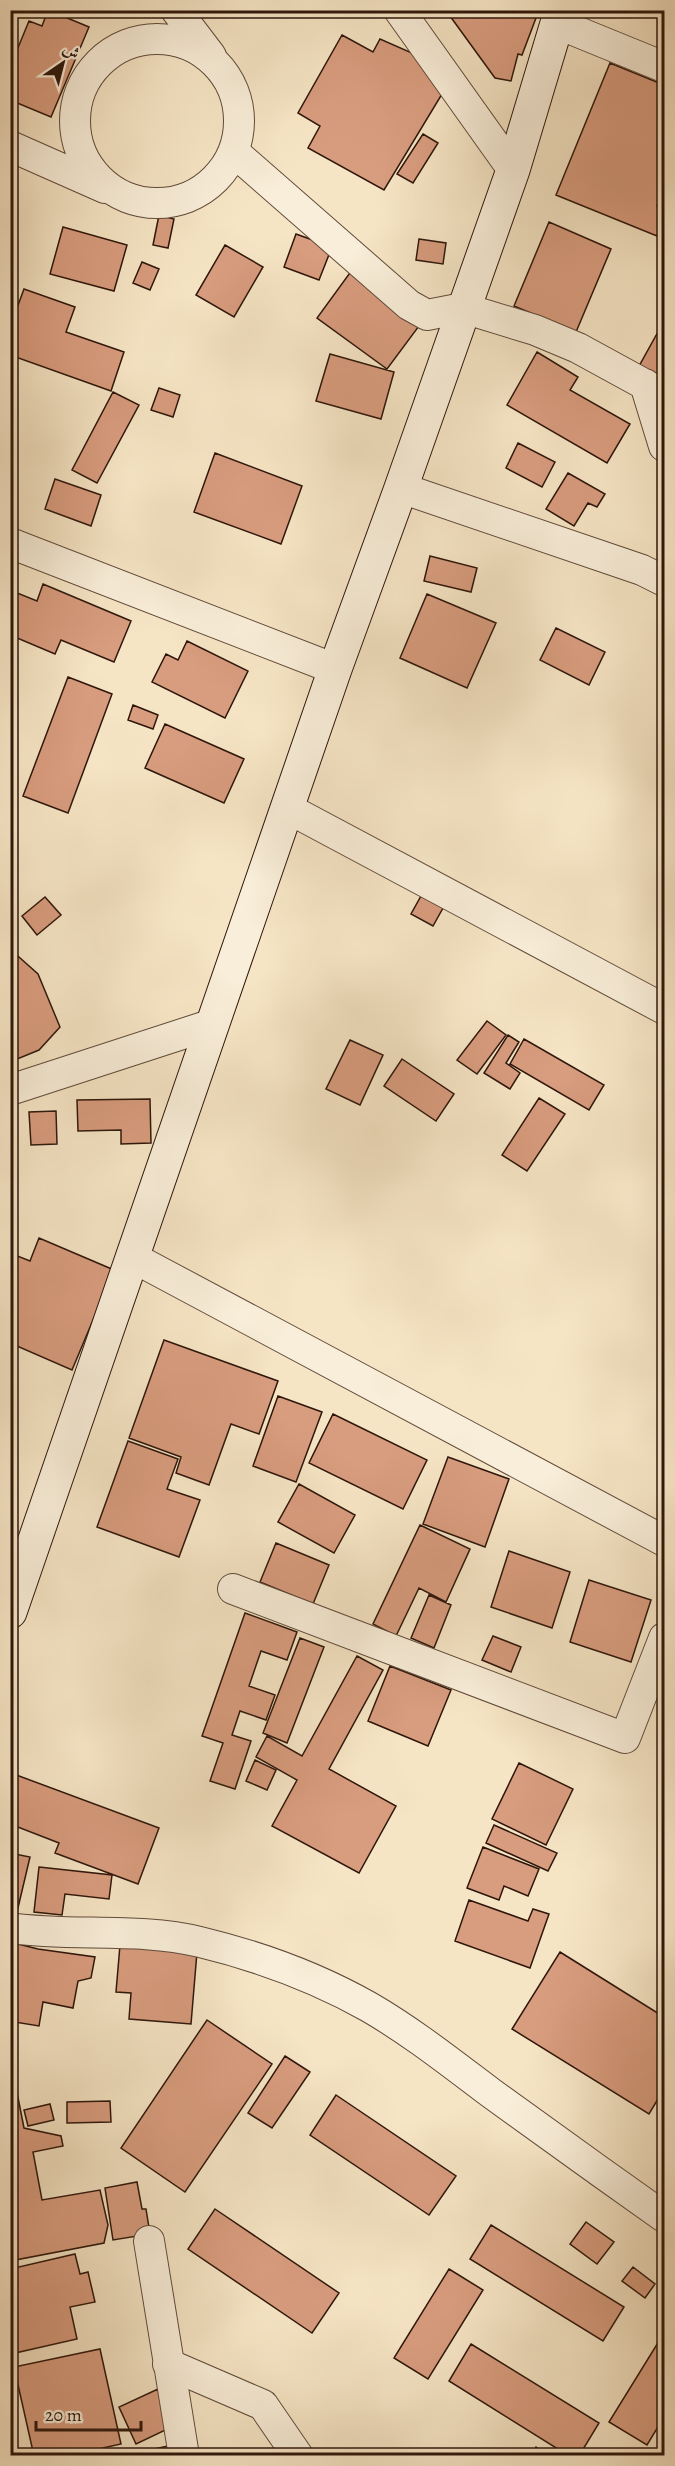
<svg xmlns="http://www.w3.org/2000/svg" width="675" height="2466" font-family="Alegreya,Amiri,serif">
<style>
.building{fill:#d89c7e;stroke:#2e160b;stroke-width:1.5}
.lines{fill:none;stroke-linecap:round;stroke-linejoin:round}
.street-casing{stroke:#604a3a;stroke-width:32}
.secondary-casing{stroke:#2e160b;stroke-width:35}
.street{stroke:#f9eed9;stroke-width:30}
.secondary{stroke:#f9eed9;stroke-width:33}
</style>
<rect width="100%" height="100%" fill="#f6e5c5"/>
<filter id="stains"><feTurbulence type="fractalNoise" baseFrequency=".00333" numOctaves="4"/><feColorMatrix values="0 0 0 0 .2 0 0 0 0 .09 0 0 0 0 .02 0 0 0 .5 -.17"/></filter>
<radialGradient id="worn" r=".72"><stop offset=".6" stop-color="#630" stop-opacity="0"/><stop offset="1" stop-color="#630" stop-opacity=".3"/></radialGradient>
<path class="building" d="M48 10 89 27 51 117 10 100V53L15 55 29 21 42 26Z
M452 10H539L522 55 518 54 511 81 495 78 450 16Z
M342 35 373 52 380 39 412 53 442 94 384 190 308 148 320 126 298 113Z
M610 63 664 85V189L657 206 664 209V218L657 236 556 195Z
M423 134 438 143 413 183 397 174Z
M159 215 174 219 168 248 153 245Z
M549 222 611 249 576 332 514 306Z
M63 227 127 245 114 291 50 274Z
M296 234 332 247 319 280 284 267Z
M419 239 446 243 443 264 416 260Z
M225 245 263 267 234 317 196 295Z
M142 262 159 269 150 290 133 283Z
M352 270 422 322 387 369 317 318Z
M24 289 75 307 66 332 124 352 111 391 10 355V327Z
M664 321V382L638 368Z
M537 352 578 377 570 390 630 424 607 463 507 405Z
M330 354 394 372 381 419 316 401Z
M159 388 180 395 173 417 151 410Z
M113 392 139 405 97 483 72 470Z
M518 443 555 462 542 487 506 468Z
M215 453 302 486 281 544 194 512Z
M568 473 605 494 597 507 588 503 574 526 546 509Z
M55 479 101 495 91 526 45 509Z
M430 556 477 568 471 592 424 581Z
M43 584 131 621 114 662 61 640 55 654 10 635V590L37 601Z
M427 594 496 623 467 688 400 658Z
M556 628 605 652 589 685 540 660Z
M187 641 248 671 225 718 152 682 166 654 178 660Z
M68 677 112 694 68 813 23 796Z
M133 705 158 715 153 729 128 720Z
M165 724 244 759 224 803 145 768Z
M426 887 448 899 433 926 411 914Z
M45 897 61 915 37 935 22 916Z
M10 949 38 974 60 1027 39 1050 10 1062Z
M487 1021 506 1035 477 1074 457 1060Z
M508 1035 519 1042 506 1063 520 1073 510 1089 484 1073Z
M524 1039 604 1085 589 1110 510 1064Z
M350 1040 383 1055 360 1105 326 1089Z
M402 1059 454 1094 436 1121 384 1086Z
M539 1098 565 1114 527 1171 502 1155Z
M150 1099 151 1143 121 1144V1130L78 1131 77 1100Z
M56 1111 57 1144 31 1145 29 1112Z
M39 1238 114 1270 72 1370 10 1343V1253L30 1261Z
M164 1340 278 1381 259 1434 231 1424 209 1485 176 1473 181 1457 129 1438Z
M278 1396 322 1412 296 1482 253 1466Z
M333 1414 427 1460 403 1509 309 1463Z
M128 1441 178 1459 167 1489 200 1500 179 1557 97 1527Z
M448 1457 509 1479 485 1547 423 1524Z
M299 1484 355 1515 334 1553 278 1522Z
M420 1525 470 1549 446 1602 419 1588 396 1636 373 1624Z
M276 1543 329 1565 313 1604 260 1582Z
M509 1551 570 1572 552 1628 491 1607Z
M589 1580 651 1600 631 1662 570 1642Z
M429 1595 451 1605 434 1648 411 1638Z
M245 1613 297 1632 287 1660 261 1651 249 1686 275 1695 266 1720 240 1711 232 1735 251 1741 235 1789 210 1781 223 1743 202 1736Z
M493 1636 521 1647 511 1672 482 1660Z
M300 1638 324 1647 287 1743 263 1733Z
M357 1656 383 1670 329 1769 396 1806 359 1873 272 1826 297 1780 256 1757 267 1736 302 1756Z
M390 1666 451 1690 428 1746 368 1721Z
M255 1760 276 1770 267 1790 246 1781Z
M519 1763 573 1789 546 1845 492 1819Z
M11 1773 159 1828 138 1884 55 1853 59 1843 10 1824Z
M494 1825 557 1853 548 1871 486 1843Z
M483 1847 539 1869 528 1896 504 1886 499 1900 467 1888Z
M10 1853 30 1857 17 1912 10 1910Z
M39 1867 112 1875 109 1899 65 1894 62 1915 34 1912Z
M469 1900 528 1921 533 1909 549 1914 530 1968 455 1941Z
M10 1942 38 1949 95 1957 91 1978 78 1981 73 2008 43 2002 39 2026 15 2022 10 2046Z
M120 1945 197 1952 191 2024 129 2019 131 1993 116 1992Z
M560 1952 664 2017V2089L649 2114 512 2029Z
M207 2020 272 2064 185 2192 121 2148Z
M285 2056 310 2072 272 2128 248 2113Z
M10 2057 24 2128 61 2136 63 2146 33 2152 42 2200 100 2190 108 2225 104 2243 10 2261Z
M336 2095 456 2176 429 2215 310 2135Z
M110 2101 111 2122 67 2123V2102Z
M50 2104 54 2120 28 2126 24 2110Z
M137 2182 142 2209H146L150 2234 113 2240 105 2188Z
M215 2209 339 2293 312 2333 188 2249Z
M586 2222 614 2242 597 2264 570 2244Z
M491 2225 624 2307 603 2341 470 2259Z
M75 2254 80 2274 88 2272 95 2302 70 2307 77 2339 15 2353 10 2333V2269Z
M633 2267 655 2284 645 2298 622 2281Z
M449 2269 483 2290 428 2379 394 2358Z
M664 2333V2417L647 2445 609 2422Z
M471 2344 599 2423 579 2456H569L449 2381Z
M100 2349 121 2444 98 2449 100 2456H34L14 2367Z
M158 2389 176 2425 136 2444 119 2407Z
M173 2445 175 2456H122Z
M536 2447 549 2456H531Z"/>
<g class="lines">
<g class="street-casing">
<path id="street" d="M176 10 211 56
M399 10 513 170
M556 23 664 67
M75 121a82 82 0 1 1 164 0a82 82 0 1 1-164 0Z
M10 146 105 188
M234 152 409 305 427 315 463 308 535 330 578 348 664 395
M645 384 664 446
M401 488 642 570 664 581
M10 543 335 669
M287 808 664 1009
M10 1090 213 1024
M132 1257 664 1541
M233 1589 625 1738 664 1638
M10 1928C73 1937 138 1927 200 1942 258 1956 316 1977 369 2007 412 2032 451 2063 491 2093 549 2135 606 2176 664 2217
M149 2241 184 2456
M168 2364 263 2405 298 2456"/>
</g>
<g class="secondary-casing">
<path id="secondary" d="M10 1612 335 669 401 488 513 170 561 10"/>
</g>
<use href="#street" class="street"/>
<use href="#secondary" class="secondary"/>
</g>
<rect width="675" height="2466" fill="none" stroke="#f6e5c5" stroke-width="36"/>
<rect x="12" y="12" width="651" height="2442" fill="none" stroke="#2e160b" stroke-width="3"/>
<rect x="18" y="18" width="639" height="2430" fill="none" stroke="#2e160b" stroke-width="1.5"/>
<g transform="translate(63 63) rotate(35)" stroke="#f9eed9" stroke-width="4.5" paint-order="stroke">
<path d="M0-4.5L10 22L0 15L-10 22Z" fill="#2e160b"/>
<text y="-9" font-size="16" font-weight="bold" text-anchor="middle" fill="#2e160b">ش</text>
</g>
<path d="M36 2421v9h105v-9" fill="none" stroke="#2e160b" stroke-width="3"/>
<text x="45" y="2421" font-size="18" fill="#2e160b" stroke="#f9eed9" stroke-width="4.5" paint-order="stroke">20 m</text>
<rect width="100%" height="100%" filter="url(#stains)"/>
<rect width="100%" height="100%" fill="url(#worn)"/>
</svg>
